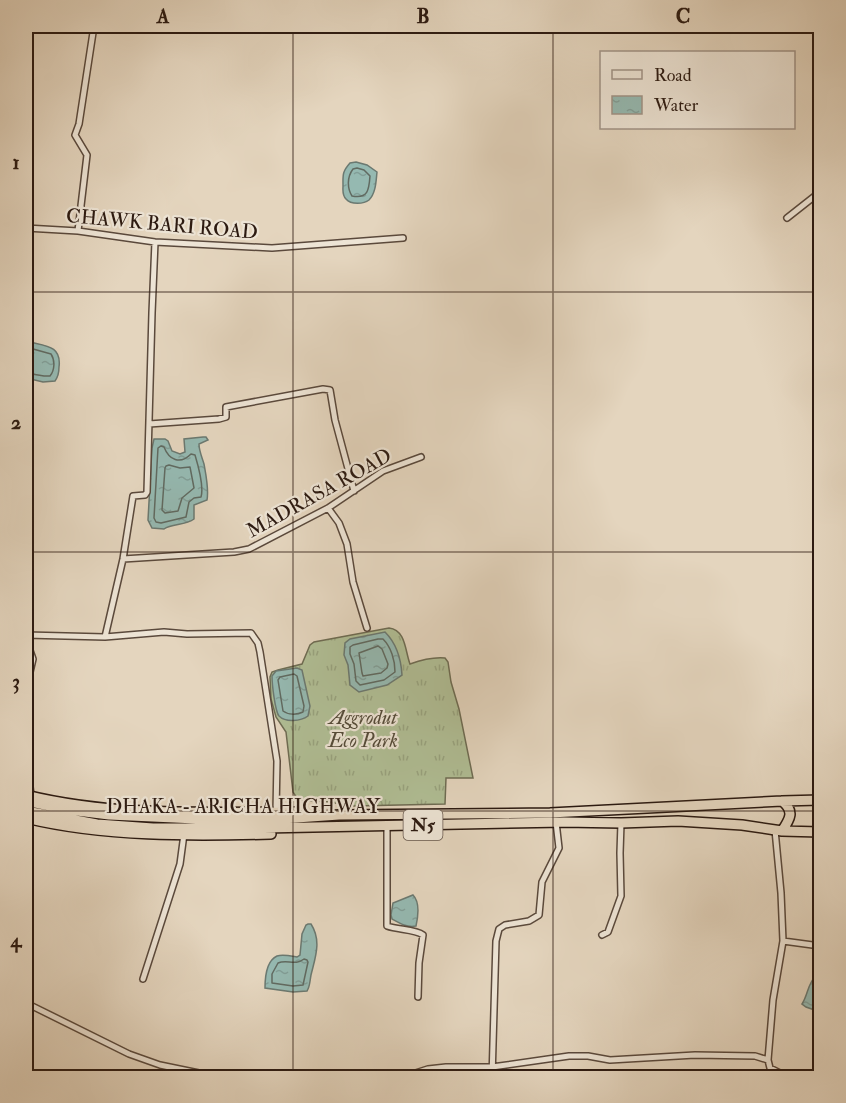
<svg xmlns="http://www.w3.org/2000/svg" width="846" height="1103" font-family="'IM FELL Double Pica',serif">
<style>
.grass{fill:url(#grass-tufts);stroke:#6e6c53;stroke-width:1.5}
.water{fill:url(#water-ripples);stroke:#6b7971;stroke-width:1.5}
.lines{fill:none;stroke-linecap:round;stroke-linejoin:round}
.shore{stroke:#606a61;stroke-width:1.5}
.street-casing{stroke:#5a493c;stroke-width:8}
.highway-casing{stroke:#2c1a11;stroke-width:12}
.street{stroke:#ede4d5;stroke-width:5}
.highway{stroke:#e4d5be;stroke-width:9}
.grid{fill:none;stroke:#2c1a11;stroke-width:1.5;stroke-opacity:0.55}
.labels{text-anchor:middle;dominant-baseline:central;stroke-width:4.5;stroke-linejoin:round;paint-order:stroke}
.shield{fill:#ede4d5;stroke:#66574c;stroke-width:1.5}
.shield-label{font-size:18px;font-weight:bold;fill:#2c1a11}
.street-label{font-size:20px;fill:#2c1a11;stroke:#ede4d5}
.park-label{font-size:20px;font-style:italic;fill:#544b39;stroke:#ede4d5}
.neatline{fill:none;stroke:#2c1a11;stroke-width:2}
.grid-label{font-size:20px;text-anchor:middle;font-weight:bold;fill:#2c1a11}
</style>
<defs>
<pattern id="grass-tufts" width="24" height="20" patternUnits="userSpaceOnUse" patternTransform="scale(1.5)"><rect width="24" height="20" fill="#b0be95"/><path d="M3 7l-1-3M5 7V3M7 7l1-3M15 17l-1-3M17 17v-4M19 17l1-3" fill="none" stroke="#98a37f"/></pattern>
<pattern id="water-ripples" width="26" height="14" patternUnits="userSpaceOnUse" patternTransform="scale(1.5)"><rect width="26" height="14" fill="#95b9b1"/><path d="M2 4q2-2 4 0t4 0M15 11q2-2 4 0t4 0" fill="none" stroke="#819e97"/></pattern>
</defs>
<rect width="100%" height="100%" fill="#e4d5be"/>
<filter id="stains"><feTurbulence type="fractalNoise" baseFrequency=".00333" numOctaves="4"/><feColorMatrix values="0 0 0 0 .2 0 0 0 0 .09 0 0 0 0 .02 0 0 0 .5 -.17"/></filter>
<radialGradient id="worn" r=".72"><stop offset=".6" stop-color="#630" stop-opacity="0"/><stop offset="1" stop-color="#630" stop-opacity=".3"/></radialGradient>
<path class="grass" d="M389 628C406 630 405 651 410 664 421 660 433 657 445 658L448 662 451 682 459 709 473 778H446L445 804 354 806 329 802 298 800 293 792 286 732 276 717 271 699 270 677 272 672 278 670 302 664 310 645 314 642Z"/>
<path class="water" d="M356 162 367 165 377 172C376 181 376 193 369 200 364 204 351 205 346 199 342 195 343 190 343 186 343 175 342 172 350 163Z
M26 341C43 346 62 344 59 367 59 373 58 377 55 381L43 382 26 378Z
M203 437H206L208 440 199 444C199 451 202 457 204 464 206 475 209 489 207 500L194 505V519C185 526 172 523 164 529L152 528 148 520 152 448 154 439H165L168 441 172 451 180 454 185 452 184 439Z
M385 632C397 644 401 658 402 675L387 685 359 692 350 685 348 665 344 655 345 643 350 639Z
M297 668 302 670 310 706 308 716C301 721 286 723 279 716 275 711 272 684 272 676L276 671Z
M413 895C420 902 418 917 416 926 407 928 399 923 392 919L391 915 393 903Z
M308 924H311C322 941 315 958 311 975 310 980 310 985 308 989L307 991 293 992 265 988C265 979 266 961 277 956 283 954 291 956 297 957L300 955 302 934 306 925Z
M816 976H820V1012L806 1007 802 1004C808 995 808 982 816 976Z"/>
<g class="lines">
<path class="shore" d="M357 168 364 170 370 176C369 190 368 199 352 196 347 188 347 177 353 169Z
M26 347 51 354C55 360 55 370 50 376H44L26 373
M161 446 164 447C169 460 180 465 191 454L195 455C198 465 204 487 201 497L194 498 189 502 186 517 161 523 156 522 154 518 158 448Z
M169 465 180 468 190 467 194 488 182 498 178 511 165 513 162 510 165 468 166 466Z
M378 639H383C391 647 395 660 395 672L384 680 360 685 356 681 354 664 350 654V647L353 645Z
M378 646 382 649 388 664 387 668 381 673 363 676 362 673 359 653Z
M294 674 297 676 304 706 303 712C297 715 288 715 283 711L278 680 280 677Z
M304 959 307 960 308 962 303 985 293 986 272 983V974L278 963C287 959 295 966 304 959Z"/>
<g class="street-casing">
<path id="street" d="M787 218 820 192
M26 228 78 231 155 242 272 248 403 238
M78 231 87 155 75 135 79 124 94 26
M149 424 219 419 226 417V407L323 389 330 390 335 420 354 491
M328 508 339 523 347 544 353 582 367 628
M123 559 234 552 249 549 328 508 383 471 421 457
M26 635 105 637 164 632 187 634 251 633 258 643 260 652 277 761 276 812
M105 637 123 559 133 496 145 495 147 492 152 313 155 242
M26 639 33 659 26 689
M26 751 31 796
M387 825V926C398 930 415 929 423 935L419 963 418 997
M775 830 781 893 783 941 773 1000 768 1060 770 1068 790 1078
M602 935 608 932 621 896 620 853 621 823
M783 941 820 946
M143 979 180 864 184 834
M26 1003 129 1054 160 1065 223 1078
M400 1078 428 1069 446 1067H492L569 1056H588L610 1060 695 1055 755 1056 768 1060
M492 1078 496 941 499 929 505 925 529 921 539 915 542 882 559 848 556 822"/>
</g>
<g class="highway-casing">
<path id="highway" d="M26 795C115 817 209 812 301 812
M26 801 69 810 109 815 218 820 282 819 339 815 550 813 782 801 820 800
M26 811 97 824 153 828H264L564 822 621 823 678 821 742 825 782 831 820 832
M26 818C105 837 190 836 271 834
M782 831C790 819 795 811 782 801"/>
</g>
<use href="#street" class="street"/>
<use href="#highway" class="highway"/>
</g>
<path class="grid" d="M293 26V1078M553 26V1078M26 292H820M26 552H820M26 811H820"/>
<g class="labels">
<rect class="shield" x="403.5" y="810" width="39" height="30" rx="4.5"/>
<g class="shield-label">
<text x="423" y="825">N5</text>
</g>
<g class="street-label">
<text transform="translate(162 224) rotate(5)">CHAWK BARI ROAD</text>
<text transform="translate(319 493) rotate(-29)">MADRASA ROAD</text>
<text x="243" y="806">DHAKA - ARICHA HIGHWAY</text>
</g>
<g class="park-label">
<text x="363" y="717">Aggrodut<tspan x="363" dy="23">Eco Park</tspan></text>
</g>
</g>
<rect width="846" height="1103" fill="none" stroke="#e4d5be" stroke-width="66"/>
<rect x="600" y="51" width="195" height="78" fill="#ede4d5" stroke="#a09387" stroke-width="1.5"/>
<rect x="612" y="70" width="30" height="9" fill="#ede4d5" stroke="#a09387" stroke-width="1.5"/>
<text x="654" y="81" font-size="18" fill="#2c1a11">Road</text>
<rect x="612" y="96" width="30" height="18" fill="url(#water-ripples)" stroke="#a09387" stroke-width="1.5"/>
<text x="654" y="111" font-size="18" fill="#2c1a11">Water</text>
<rect x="33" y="33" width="780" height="1037" class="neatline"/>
<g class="grid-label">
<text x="163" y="23">A</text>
<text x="423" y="23">B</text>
<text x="683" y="23">C</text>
<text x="16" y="169">1</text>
<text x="16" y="429">2</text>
<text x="16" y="688">3</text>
<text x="16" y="947">4</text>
</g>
<rect width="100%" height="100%" filter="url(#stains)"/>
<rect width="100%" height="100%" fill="url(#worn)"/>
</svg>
